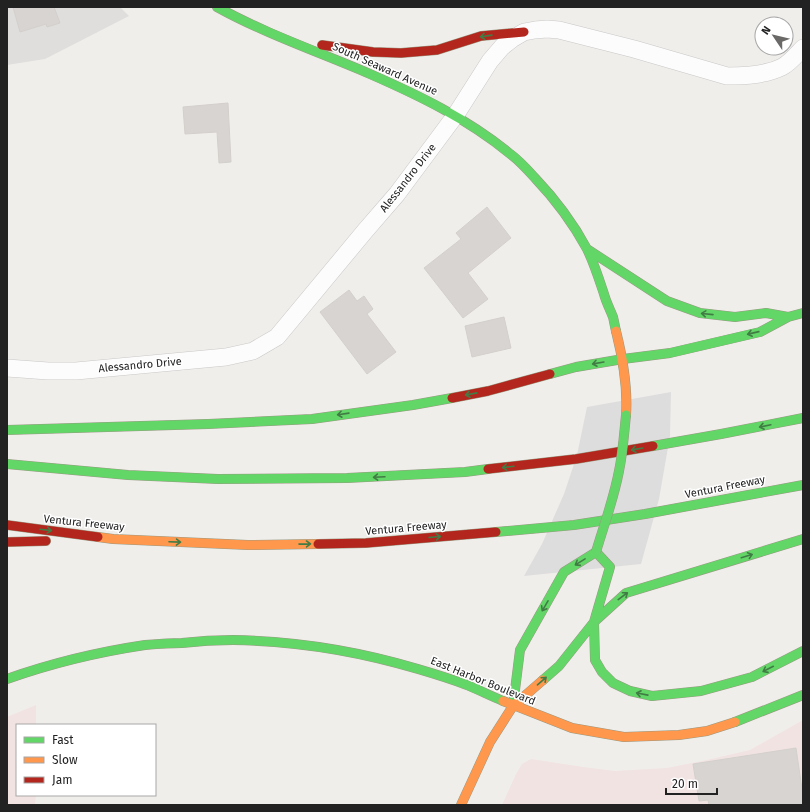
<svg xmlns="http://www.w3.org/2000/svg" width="810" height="812" font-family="'Fira Sans',sans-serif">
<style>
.residential{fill:#dfdedc}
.commercial{fill:#f1e3e1}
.pier{fill:#dedddd}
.building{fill:#d7d4d2;stroke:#d3d0cc}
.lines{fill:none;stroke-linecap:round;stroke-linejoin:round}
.street-casing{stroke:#c9c8c7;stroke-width:18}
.fast-casing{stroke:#999a82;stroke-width:10}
.slow-casing{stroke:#999a82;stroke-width:10}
.jam-casing{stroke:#999a82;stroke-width:10}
.street{stroke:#fdfcfc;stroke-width:17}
.fast{stroke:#63d668;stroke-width:9}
.slow{stroke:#ff974d;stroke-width:9}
.jam{stroke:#b3261e;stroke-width:9}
.fast-bridge-casing{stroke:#999a82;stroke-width:10;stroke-linecap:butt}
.fast-bridge{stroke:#63d668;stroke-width:9}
.oneway{stroke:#427c45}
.labels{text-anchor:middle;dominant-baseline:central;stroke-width:3;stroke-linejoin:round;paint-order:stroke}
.street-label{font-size:11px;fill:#222;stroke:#fff}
</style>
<rect width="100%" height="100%" fill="#f0eeeb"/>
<path class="residential" d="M7 7H120L129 16 45 59 7 65Z"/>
<path class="commercial" d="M36 705V725H17V795H36L35 805H7V717Z
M803 720V805H502L516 774 522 764 531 759 583 767 615 771 667 768 707 760 750 750Z"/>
<path class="pier" d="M671 392 670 436 659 499 641 564 524 576 542 544 564 494 577 455 587 407Z"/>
<path class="building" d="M13 7H54L60 23 47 27 46 24 20 32Z
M228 103 231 162 219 163 217 132 185 134 183 107Z
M487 207 511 238 468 273 488 299 463 318 424 268 461 239 456 233Z
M349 290 357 301 364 296 373 309 367 314 396 352 367 374 320 312Z
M504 317 511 348 472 357 465 326Z
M796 748 803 796V805H709L708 800 699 801 693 764Z"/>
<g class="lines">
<g class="street-casing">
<path id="street" d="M7 368 48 371H76L226 357 253 351 277 337 365 231 397 194 455 116 490 61 502 47 512 39 524 32 535 30 547 29 559 30 634 49 727 76C746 76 766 75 782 67 790 63 797 54 803 48"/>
</g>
<g class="fast-casing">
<path id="fast" d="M217 7C266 34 319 52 370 74 418 95 468 119 509 153 519 160 527 169 535 178 555 199 573 223 587 249 594 263 599 279 604 294 606 302 610 309 613 317 614 321 615 327 616 331
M587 249 667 301 700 313 735 317 766 313 788 317
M550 374 576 367 623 359 670 353 760 332 788 317 803 313
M7 430 208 424 312 419 413 405 452 398
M653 446 721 434 803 418
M7 464 128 475 218 479 347 478 465 472 488 469
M496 532 574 525 645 514 803 485
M594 622 595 660 602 672 613 683 630 691 652 696 701 691 752 677 803 651
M594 622 626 593 803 539
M7 679C52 663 98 652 145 645 157 644 170 643 182 643 199 641 216 640 233 640 296 641 358 651 418 669 435 674 451 679 467 685 479 690 491 696 503 701
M513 706 520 650 564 572 596 552 610 567 594 622 559 666 543 680
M735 722 803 695"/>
</g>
<g class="slow-casing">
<path id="slow" d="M616 331C623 359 628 386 626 415
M98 537 113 539 248 545 318 544
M503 701 572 728 624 737 679 735 707 731 735 722
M461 805 490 742 513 706 543 680"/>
</g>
<g class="jam-casing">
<path id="jam" d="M322 45 373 52 401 53 437 50 481 36 524 32
M452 398 488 391 550 374
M488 469 576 459 653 446
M7 525 98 537
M7 542 46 541
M318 544 366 543 496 532"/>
</g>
<use href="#street" class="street"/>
<use href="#fast" class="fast"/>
<use href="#slow" class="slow"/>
<use href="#jam" class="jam"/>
<g class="fast-bridge-casing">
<path id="fast-bridge" d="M596 552C604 525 614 498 619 471 623 452 624 434 626 415"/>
</g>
<use href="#fast-bridge" class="fast-bridge"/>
</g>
<defs><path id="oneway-shaft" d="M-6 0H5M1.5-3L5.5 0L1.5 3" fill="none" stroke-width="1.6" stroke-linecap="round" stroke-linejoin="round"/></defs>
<g class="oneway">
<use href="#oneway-shaft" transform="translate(486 36) rotate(172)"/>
<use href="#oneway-shaft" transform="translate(707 314) rotate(-174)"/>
<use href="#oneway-shaft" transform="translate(753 333) rotate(167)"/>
<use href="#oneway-shaft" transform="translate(598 363) rotate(170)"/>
<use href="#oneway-shaft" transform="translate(471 394) rotate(169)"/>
<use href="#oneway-shaft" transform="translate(343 414) rotate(172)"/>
<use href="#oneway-shaft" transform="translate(765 426) rotate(168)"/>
<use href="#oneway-shaft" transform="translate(637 449) rotate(170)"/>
<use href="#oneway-shaft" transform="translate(508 467) rotate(173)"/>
<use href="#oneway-shaft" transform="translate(379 477) rotate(177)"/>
<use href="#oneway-shaft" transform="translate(46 530) rotate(7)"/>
<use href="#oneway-shaft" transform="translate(435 537) rotate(-5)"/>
<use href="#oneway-shaft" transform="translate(175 542) rotate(2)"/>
<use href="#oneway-shaft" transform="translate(305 544) rotate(-1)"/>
<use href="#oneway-shaft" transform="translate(747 556) rotate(-17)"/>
<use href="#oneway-shaft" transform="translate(580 562) rotate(148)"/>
<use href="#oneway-shaft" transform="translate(623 596) rotate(-37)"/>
<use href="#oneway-shaft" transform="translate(545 606) rotate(120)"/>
<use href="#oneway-shaft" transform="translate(768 669) rotate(153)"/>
<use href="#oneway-shaft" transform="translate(542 681) rotate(-41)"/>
<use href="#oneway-shaft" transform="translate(642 694) rotate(-169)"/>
</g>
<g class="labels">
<g class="street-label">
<text transform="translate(385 69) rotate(24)">South Seaward Avenue</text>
<text transform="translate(408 178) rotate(-52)">Alessandro Drive</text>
<text transform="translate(140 365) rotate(-5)">Alessandro Drive</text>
<text transform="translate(725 487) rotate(-11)">Ventura Freeway</text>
<text transform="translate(84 523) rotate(6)">Ventura Freeway</text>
<text transform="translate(406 528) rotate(-5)">Ventura Freeway</text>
<text transform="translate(483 681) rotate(22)">East Harbor Boulevard</text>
</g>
</g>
<rect width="810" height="812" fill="none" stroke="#222222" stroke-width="16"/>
<rect x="16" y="724" width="140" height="72" fill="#ffffff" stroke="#a7a7a7"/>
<rect x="24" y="737" width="20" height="6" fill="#63d668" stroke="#a7a7a7"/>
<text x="52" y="744" font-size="12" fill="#222222">Fast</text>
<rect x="24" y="757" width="20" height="6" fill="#ff974d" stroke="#a7a7a7"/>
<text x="52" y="764" font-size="12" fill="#222222">Slow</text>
<rect x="24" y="777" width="20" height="6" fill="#b3261e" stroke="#a7a7a7"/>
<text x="52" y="784" font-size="12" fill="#222222">Jam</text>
<g transform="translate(774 36) rotate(305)"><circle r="19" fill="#ffffff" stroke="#a7a7a7"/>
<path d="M0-3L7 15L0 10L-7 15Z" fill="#6a6968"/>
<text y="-6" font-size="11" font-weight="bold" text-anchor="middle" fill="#222222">N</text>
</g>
<path d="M666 788v6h51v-6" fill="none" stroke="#222222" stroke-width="2"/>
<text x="672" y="788" font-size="12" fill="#222222" stroke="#ffffff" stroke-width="3" paint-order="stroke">20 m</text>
</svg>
